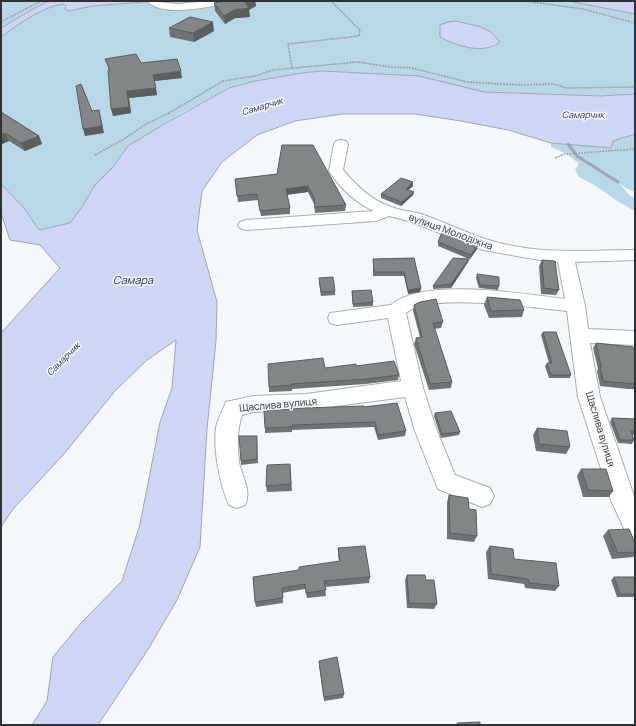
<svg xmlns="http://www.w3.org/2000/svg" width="636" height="726" font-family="Manrope,sans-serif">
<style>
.green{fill:#b8d8e7;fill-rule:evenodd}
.water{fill:#cfd6f5;stroke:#9fa4ba}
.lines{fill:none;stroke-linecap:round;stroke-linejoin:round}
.stream{stroke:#9fa4ba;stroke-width:3}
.minor-casing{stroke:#aaaeb0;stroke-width:2}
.path{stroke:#9c9ea0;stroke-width:1.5;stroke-dasharray:2 1;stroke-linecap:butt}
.minor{fill:#fff;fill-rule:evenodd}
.wall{fill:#707374}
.shaded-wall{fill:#5b5e5e}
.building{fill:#828687;stroke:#5b5e5e}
.labels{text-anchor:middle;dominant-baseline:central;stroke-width:3;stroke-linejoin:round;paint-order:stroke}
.far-water-label{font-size:9px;font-style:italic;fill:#282d56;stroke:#f5f8fa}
.street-label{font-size:10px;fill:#303132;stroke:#f5f8fa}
.water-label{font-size:11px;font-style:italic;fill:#282d56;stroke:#f5f8fa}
</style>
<rect width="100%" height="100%" fill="#f5f8fa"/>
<path class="green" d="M1 1H49L33 9 1 28Z
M157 1H568L635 14V94L601 96 484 92 419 76 322 71 302 73 255 81 229 88 186 111 128 146 113 167 95 185 82 207 70 223 39 230 24 208 1 184V37C19 24 42 7 63 4L69 11 92 6ZM456 21C474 26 488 26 500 42 491 50 480 49 469 47Z
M635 134V192L626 188 619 183 630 196 635 198V211L617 201 596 186 579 177 575 169 578 166V163L567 154 605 151 565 153 551 147V143L589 145 604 148H611L613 141Z"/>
<path class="water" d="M49 1H157L92 6 69 11 65 9 66 6 63 4C42 7 19 24 1 37V28L33 9Z
M568 1H635V14Z
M456 21 481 27 491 32 500 42C484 55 456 46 440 37V25L448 22Z
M322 71 419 76 484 92 601 96 635 94V134L613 141 611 148 551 143 508 130 461 121 415 114H342L295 121 257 135 222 162 202 191 197 230 217 302 216 341 207 429 200 547 177 600 147 651 98 725H32L47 701 53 657 81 623 122 581 140 524 160 422 172 388 176 340 147 360 115 391 64 454 13 509 1 527V333L60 268 40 245 10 240 1 213V184L24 208 39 230 70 223 82 207 95 185 113 167 128 146 161 126 229 88 255 81 302 73Z"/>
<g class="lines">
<path class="stream" d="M568 144 577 156 618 182"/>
<g class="minor-casing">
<path id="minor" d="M147 1 178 4 208 1H233L228 4C208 6 162 18 147 1Z
M341 140 346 141 348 144 343 170C357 186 371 200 391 207 401 211 411 211 421 214 445 222 468 234 492 241 539 255 587 250 635 250V260L575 262 585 306 588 329 635 331V345L590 343 600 397 635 499V537L626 533 611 500 578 397 567 311C535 308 429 292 406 313L423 388 437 431 455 475 490 488 494 496 490 504 482 507 438 489 415 431 405 397 306 410 253 412 242 415C237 430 237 446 239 462 242 477 252 491 245 505L237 508 229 505C220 485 213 449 216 428 217 420 223 410 226 402L253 396 306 394 401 381 388 318 337 325 330 323 328 318 330 313 391 305C424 277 524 294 565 299L558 262 540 260 483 250 409 221 389 216 376 221 246 230 240 228 238 225 240 222 246 220 374 211C356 203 340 188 329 171L334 144 336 141Z"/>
</g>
<path class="path" d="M525 1 583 9 635 23
M1 22 41 1
M292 68 288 44 359 36 360 30 331 1
M95 155 124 139 146 124 169 113 223 81 255 76 273 70 358 62 390 67 412 68 467 82 520 85 553 84 567 88 635 87
M555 158 565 154 635 149"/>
<use href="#minor" class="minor"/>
</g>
<path class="wall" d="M223 1H255L256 6 249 10 250 17 235 18 225 24 215 11 214 3Z
M169 28 214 31 194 42 170 37Z
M105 59 141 63 182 78 154 81 157 95 129 98 131 113 113 116 109 70Z
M1 112 39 136 42 144 25 151 9 141 2 144 1 143Z
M282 145 346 205 345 211 315 213 314 204 308 192 287 194 290 208V214L261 216 258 200 238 202 235 179 277 174Z
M413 186 408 190 414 192 413 195 401 206 381 198V194Z
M438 242 477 249 470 259H469L468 262 451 288 433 289V286L469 259 438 246Z
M414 258 421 288 420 292 408 294 404 276H373V259Z
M542 260 559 290 556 295 541 294 539 266Z
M477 274 499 286 498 290 479 288 476 278Z
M319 278 335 291V295L321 296 319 282Z
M352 291 373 302V306L353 307 352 295Z
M487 297 524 310 522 317 489 318 484 305Z
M414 305 443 322 441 328 434 329 452 382 451 388 429 390 414 344 416 338 420 337 413 311Z
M543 332 571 375 570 378H549L545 366 547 363H549L541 335Z
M596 343 635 351V389H628L600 386 597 371 598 369 593 348Z
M356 366 399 375 398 380 366 384 292 389V391L269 392V387L325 368Z
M364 407 406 431 405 436 378 440 374 427 292 430V432L265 433V428Z
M435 413 460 432 459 435 441 438 434 416Z
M612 418 635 419V435H632L634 440 632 444 618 443 610 422Z
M537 428 570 447 566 454 536 451 533 435Z
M257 439 258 463 241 465V461Z
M290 464 292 491 267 492 266 486Z
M581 469 613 491 609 497H583L577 476Z
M449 495 469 509 477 536 474 542 447 539V502Z
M608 530 635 543V555L633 557 612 559 603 536Z
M490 546 514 559 559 586 555 591 525 588 524 584 488 579 486 552Z
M338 548 370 577 369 583 325 587 326 596 307 598 305 589 282 593 283 603 256 607 255 602 299 570 339 562 338 554Z
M407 575 426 580 437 604 434 609 407 608 405 580Z
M614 577H635V597H617L611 580Z
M319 661 344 694 343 698 324 701 319 665Z"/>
<path class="shaded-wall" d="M249 1H255L256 6 249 10 250 17 235 18 225 24 224 16Z
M213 22 214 31 194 42 193 33Z
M181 71 182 78 154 81 153 75Z
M156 88 157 95 129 98 131 113 113 116 111 109 127 91Z
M99 110 104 133 85 136 83 129Z
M5 133 9 141 2 144 1 141V135Z
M39 136 42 144 25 151 21 143Z
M413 182V186L406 192V189Z
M308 186V192L287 195 286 189Z
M414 192 413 195 401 206 402 202Z
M478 245 477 249 470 259 471 255Z
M469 259 468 262 451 288V284Z
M421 288 420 292 408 294V290Z"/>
<path class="building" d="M223 1H249L245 3 249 8 234 10 224 16 214 3Z
M190 17 213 22 193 33 169 28Z
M136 54 141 63 177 59 181 71 153 75 156 88 127 91 129 107 111 109 108 70H110L105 59Z
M81 84 92 111 99 110 102 126 83 129 76 86Z
M1 112 39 136 21 143 5 133 1 135Z
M282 145H313L346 205 315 207 314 198 308 186 286 189 290 208 260 211 257 194 237 196 235 179 277 174Z
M401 178 413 182 406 189 414 192 402 202 381 194Z
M442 232 478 245 471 255 438 242Z
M414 258 421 288 408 290 404 272H374L373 259Z
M453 258 469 259 451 284 433 286Z
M542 260 555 261 559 290 544 288Z
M477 274 499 277V286L480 285Z
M333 277 335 291 321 292 319 278Z
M371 290 373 302 353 304 352 291Z
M487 297 520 300 524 310 491 311Z
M436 299 443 322 433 323 452 382 430 384 416 338 422 337 414 305 420 302Z
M543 332H556L571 375H551L547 363H552Z
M596 343 633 347 635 351V384L603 381 600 365 601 366Z
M323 358 325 368 356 364V366L394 361 399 375 367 379 291 384 292 385 269 387 268 364Z
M397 403 406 431 378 435 375 422 292 425V427L265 428 264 411 305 408 364 406V407Z
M451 411 460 432 442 434 435 413Z
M612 418 635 419V431H631L634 440H620Z
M537 428 567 431 570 447 539 444Z
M239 436H257V459L241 461Z
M290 464 291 484 266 486 267 465Z
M581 469H606L613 491 588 490Z
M449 495 468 498 469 509 476 510 477 536 450 533Z
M629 529 635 543V552L618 553 608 530Z
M365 546 370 577 324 581 326 590 306 593 305 584 282 588 283 598 255 602 253 577 299 570V567L340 561 338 548Z
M490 546 513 549 514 559 556 563 559 586 529 583 528 579 491 574Z
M407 575H425L426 580H434L437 604 409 603Z
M614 577H635V594H620Z
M337 657 344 694 324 697 319 661Z
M480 722V725H458L457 723Z"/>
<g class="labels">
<g class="far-water-label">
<text transform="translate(262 106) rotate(-17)">Самарчик</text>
<text x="583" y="114">Самарчик</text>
<text transform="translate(63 359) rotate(-45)">Самарчик</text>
</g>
<g class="street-label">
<text transform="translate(451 231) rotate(20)">вулиця Молодіжна</text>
<text transform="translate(278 404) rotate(-5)">Щаслива вулиця</text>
<text transform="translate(601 429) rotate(73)">Щаслива вулиця</text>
</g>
<g class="water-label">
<text x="133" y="279">Самара</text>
</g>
</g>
<rect width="636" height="726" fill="none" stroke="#303132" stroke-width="4"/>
</svg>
